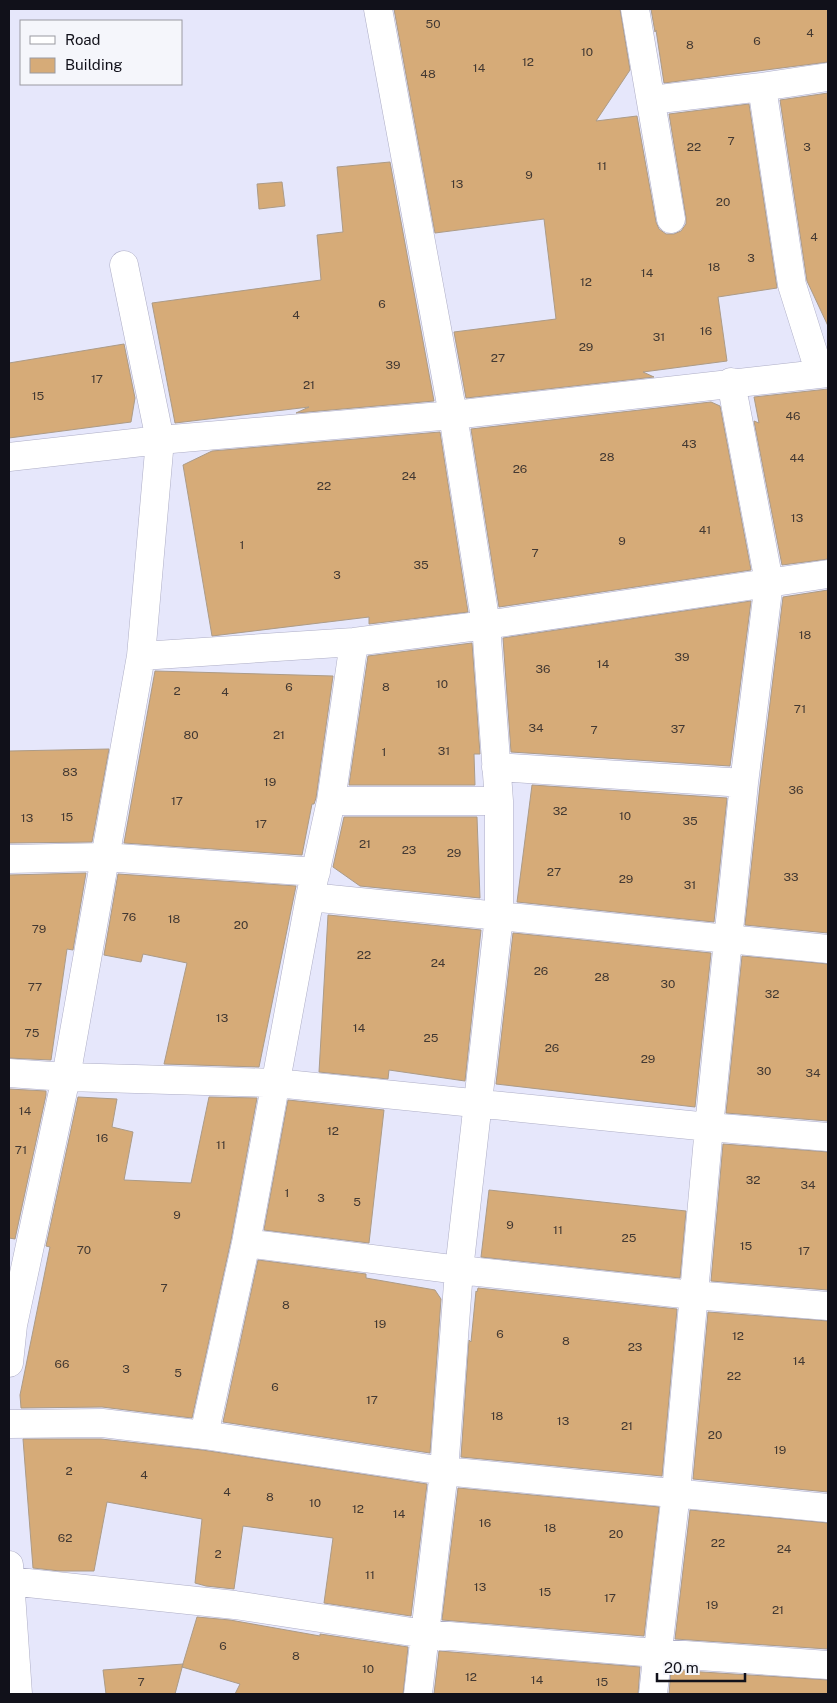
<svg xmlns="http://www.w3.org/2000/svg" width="837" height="1703" font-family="'Public Sans',sans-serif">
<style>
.building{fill:#d6ab78;stroke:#ac9b87}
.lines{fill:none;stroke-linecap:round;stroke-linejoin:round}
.minor-casing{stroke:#aeaec6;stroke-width:29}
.minor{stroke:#fff;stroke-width:28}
.labels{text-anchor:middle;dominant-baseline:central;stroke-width:4;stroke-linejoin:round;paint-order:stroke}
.number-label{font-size:12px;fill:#423832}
</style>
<rect width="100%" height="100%" fill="#e6e7fb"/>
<path class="building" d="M394 9H620L630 70 596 121 637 116 656 222 659 229 666 234H674L681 231 686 224V217L669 114 749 104 777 288 718 297 727 361 643 372 654 377 466 398 454 332 556 319 544 219 435 233Z
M651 9H828V62L664 83 656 30 655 32Z
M828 93V326L807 281 780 100Z
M390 162 434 401 296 413 309 407 175 423 152 303 321 280 317 235 343 232 337 167Z
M282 182 285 206 259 209 257 184Z
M124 344 135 398 131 422 9 438V363Z
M828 389V559L782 565 754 421 759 423 754 397Z
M711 402 720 406 751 570 499 607 471 429Z
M440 432 468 612 369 624V617L212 636 183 465 212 451Z
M828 590V933L745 925 760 785 783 597Z
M751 601 730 766 511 752 503 638Z
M472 643 480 754H474L475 785H349L368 656Z
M155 671 333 676 316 798 314 804H312L302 855 124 843Z
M109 749 92 842 9 843V751Z
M532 785 727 798 714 922 517 902Z
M344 817H477L480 898 360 886 333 867Z
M86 873 73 950 67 949 51 1060 9 1058V875Z
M118 874 296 886 259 1067 164 1064 187 963 143 954 141 962 104 955Z
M328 915 481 930 465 1081 389 1070 388 1079 319 1072Z
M513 933 711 953 695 1107 496 1084Z
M742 956 828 964V1121L726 1113Z
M9 1089 46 1091V1095L15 1239 9 1238Z
M78 1097 117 1099 112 1127 133 1132 124 1180 191 1183 209 1097 257 1098 231 1240 192 1418 102 1407 21 1408 20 1395 50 1247 46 1246Z
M288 1100 384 1110 369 1243 264 1230Z
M723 1144 828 1152V1290L711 1281Z
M489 1190 686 1211 680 1278 481 1257Z
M258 1260 366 1274V1278L435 1290 441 1299 430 1453 223 1422Z
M478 1288 677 1309 662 1476 461 1457 469 1340 471 1342 476 1291 477 1292Z
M708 1312 828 1321V1492L693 1479Z
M23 1439H101L202 1450 427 1484 411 1616 324 1603 333 1538 243 1526 234 1589 206 1586 195 1583 202 1519 107 1502 94 1571H60L33 1568Z
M458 1488 659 1507 644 1636 442 1620Z
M690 1510 828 1523V1649L675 1639Z
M197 1617 230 1620 320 1636V1634L408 1647 403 1694H235L240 1684 182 1667Z
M439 1651 640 1667 638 1694H434Z
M183 1664 175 1694H106L103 1670Z
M671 1670 828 1680V1694H669Z"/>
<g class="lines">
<g class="minor-casing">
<path id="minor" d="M378 9 453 415 486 625 499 801V916L459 1270 444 1471 418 1694
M635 9 671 219
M762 87 792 285 820 374
M651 100 762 87 828 77
M9 457 160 440 453 415 828 373
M141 656 354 642 486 625 828 574
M496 767 744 783
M331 801H499
M9 859 104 857 316 872
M310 897 828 949
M9 1073 66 1077 276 1083 709 1127 828 1137
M246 1243 459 1270 693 1295 828 1306
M9 1363 13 1325 66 1077 141 656 160 440 124 265
M9 1424 102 1423 204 1435 444 1471 828 1508
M204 1435 246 1243 310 897 331 801 354 642
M9 1565 18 1694
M9 1581 235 1605 425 1634 656 1653 828 1665
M653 1694 676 1492 709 1127 744 783 769 582 731 382"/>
</g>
<use href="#minor" class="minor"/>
</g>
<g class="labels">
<g class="number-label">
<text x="433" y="24">50</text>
<text x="810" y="33">4</text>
<text x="757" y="41">6</text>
<text x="690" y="45">8</text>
<text x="587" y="52">10</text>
<text x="528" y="62">12</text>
<text x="479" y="68">14</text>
<text x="428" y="74">48</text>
<text x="731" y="141">7</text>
<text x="694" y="147">22</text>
<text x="807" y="147">3</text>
<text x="602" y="166">11</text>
<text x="529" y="175">9</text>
<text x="457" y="184">13</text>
<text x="723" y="202">20</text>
<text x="814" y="237">4</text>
<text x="751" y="258">3</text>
<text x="714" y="267">18</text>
<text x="647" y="273">14</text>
<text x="586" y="282">12</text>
<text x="382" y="304">6</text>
<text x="296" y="315">4</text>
<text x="706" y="331">16</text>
<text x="659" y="337">31</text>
<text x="586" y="347">29</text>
<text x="498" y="358">27</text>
<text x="393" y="365">39</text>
<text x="97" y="379">17</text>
<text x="309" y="385">21</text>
<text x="38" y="396">15</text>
<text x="793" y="416">46</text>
<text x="689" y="444">43</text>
<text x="607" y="457">28</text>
<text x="797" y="458">44</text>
<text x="520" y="469">26</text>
<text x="409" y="476">24</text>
<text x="324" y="486">22</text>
<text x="797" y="518">13</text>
<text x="705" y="530">41</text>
<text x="622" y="541">9</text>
<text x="242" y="545">1</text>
<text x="535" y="553">7</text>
<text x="421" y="565">35</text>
<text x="337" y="575">3</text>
<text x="805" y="635">18</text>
<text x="682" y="657">39</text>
<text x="603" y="664">14</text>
<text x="543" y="669">36</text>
<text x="442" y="684">10</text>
<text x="289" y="687">6</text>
<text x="386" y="687">8</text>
<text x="177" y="691">2</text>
<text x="225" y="692">4</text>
<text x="800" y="709">71</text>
<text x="536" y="728">34</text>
<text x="678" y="729">37</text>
<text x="594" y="730">7</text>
<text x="191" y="735">80</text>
<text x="279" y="735">21</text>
<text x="444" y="751">31</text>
<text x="384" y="752">1</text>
<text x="70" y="772">83</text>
<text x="270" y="782">19</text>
<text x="796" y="790">36</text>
<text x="177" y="801">17</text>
<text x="560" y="811">32</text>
<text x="625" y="816">10</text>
<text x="67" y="817">15</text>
<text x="27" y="818">13</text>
<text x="690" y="821">35</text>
<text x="261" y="824">17</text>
<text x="365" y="844">21</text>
<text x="409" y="850">23</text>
<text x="454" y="853">29</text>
<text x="554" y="872">27</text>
<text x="791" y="877">33</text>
<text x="626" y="879">29</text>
<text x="690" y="885">31</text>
<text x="129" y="917">76</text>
<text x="174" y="919">18</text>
<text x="241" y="925">20</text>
<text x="39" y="929">79</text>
<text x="364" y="955">22</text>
<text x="438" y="963">24</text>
<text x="541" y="971">26</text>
<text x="602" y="977">28</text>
<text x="668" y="984">30</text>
<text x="35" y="987">77</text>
<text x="772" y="994">32</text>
<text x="222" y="1018">13</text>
<text x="359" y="1028">14</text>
<text x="32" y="1033">75</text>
<text x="431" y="1038">25</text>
<text x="552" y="1048">26</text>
<text x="648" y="1059">29</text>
<text x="764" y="1071">30</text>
<text x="813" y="1073">34</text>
<text x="25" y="1111">14</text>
<text x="333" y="1131">12</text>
<text x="102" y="1138">16</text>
<text x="221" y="1145">11</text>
<text x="21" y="1150">71</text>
<text x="753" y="1180">32</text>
<text x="808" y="1185">34</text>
<text x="287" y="1193">1</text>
<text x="321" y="1198">3</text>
<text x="357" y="1202">5</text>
<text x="177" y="1215">9</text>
<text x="510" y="1225">9</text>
<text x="558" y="1230">11</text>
<text x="629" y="1238">25</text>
<text x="746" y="1246">15</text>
<text x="84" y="1250">70</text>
<text x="804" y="1251">17</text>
<text x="164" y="1288">7</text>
<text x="286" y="1305">8</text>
<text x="380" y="1324">19</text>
<text x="500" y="1334">6</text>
<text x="738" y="1336">12</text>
<text x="566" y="1341">8</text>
<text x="635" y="1347">23</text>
<text x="799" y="1361">14</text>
<text x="62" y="1364">66</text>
<text x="126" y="1369">3</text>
<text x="178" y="1373">5</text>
<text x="734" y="1376">22</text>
<text x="275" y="1387">6</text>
<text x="372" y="1400">17</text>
<text x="497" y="1416">18</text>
<text x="563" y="1421">13</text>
<text x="627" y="1426">21</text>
<text x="715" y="1435">20</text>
<text x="780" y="1450">19</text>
<text x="69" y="1471">2</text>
<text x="144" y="1475">4</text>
<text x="227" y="1492">4</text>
<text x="270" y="1497">8</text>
<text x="315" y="1503">10</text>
<text x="358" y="1509">12</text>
<text x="399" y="1514">14</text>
<text x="485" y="1523">16</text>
<text x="550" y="1528">18</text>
<text x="616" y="1534">20</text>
<text x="65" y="1538">62</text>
<text x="718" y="1543">22</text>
<text x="784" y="1549">24</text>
<text x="218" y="1554">2</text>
<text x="370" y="1575">11</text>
<text x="480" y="1587">13</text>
<text x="545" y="1592">15</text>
<text x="610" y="1598">17</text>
<text x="712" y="1605">19</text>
<text x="778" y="1610">21</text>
<text x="223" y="1646">6</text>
<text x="296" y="1656">8</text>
<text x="368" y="1669">10</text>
<text x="471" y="1677">12</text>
<text x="537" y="1680">14</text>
<text x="141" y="1682">7</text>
<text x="602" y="1682">15</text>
</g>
</g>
<rect width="837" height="1703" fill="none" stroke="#11111a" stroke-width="20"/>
<rect x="20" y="20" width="162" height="65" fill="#f5f6fb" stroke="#9a9aa1"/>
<rect x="30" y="36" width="25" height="8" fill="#ffffff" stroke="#9a9aa1"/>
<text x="65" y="45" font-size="15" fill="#11111a">Road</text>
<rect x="30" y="58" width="25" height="15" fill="#d6ab78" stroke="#9a9aa1"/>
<text x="65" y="70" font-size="15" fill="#11111a">Building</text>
<path d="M657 1673v8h88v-8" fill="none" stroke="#11111a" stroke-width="2.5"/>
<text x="664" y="1673" font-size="15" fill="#11111a" stroke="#f5f6fb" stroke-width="4" paint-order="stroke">20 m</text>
</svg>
